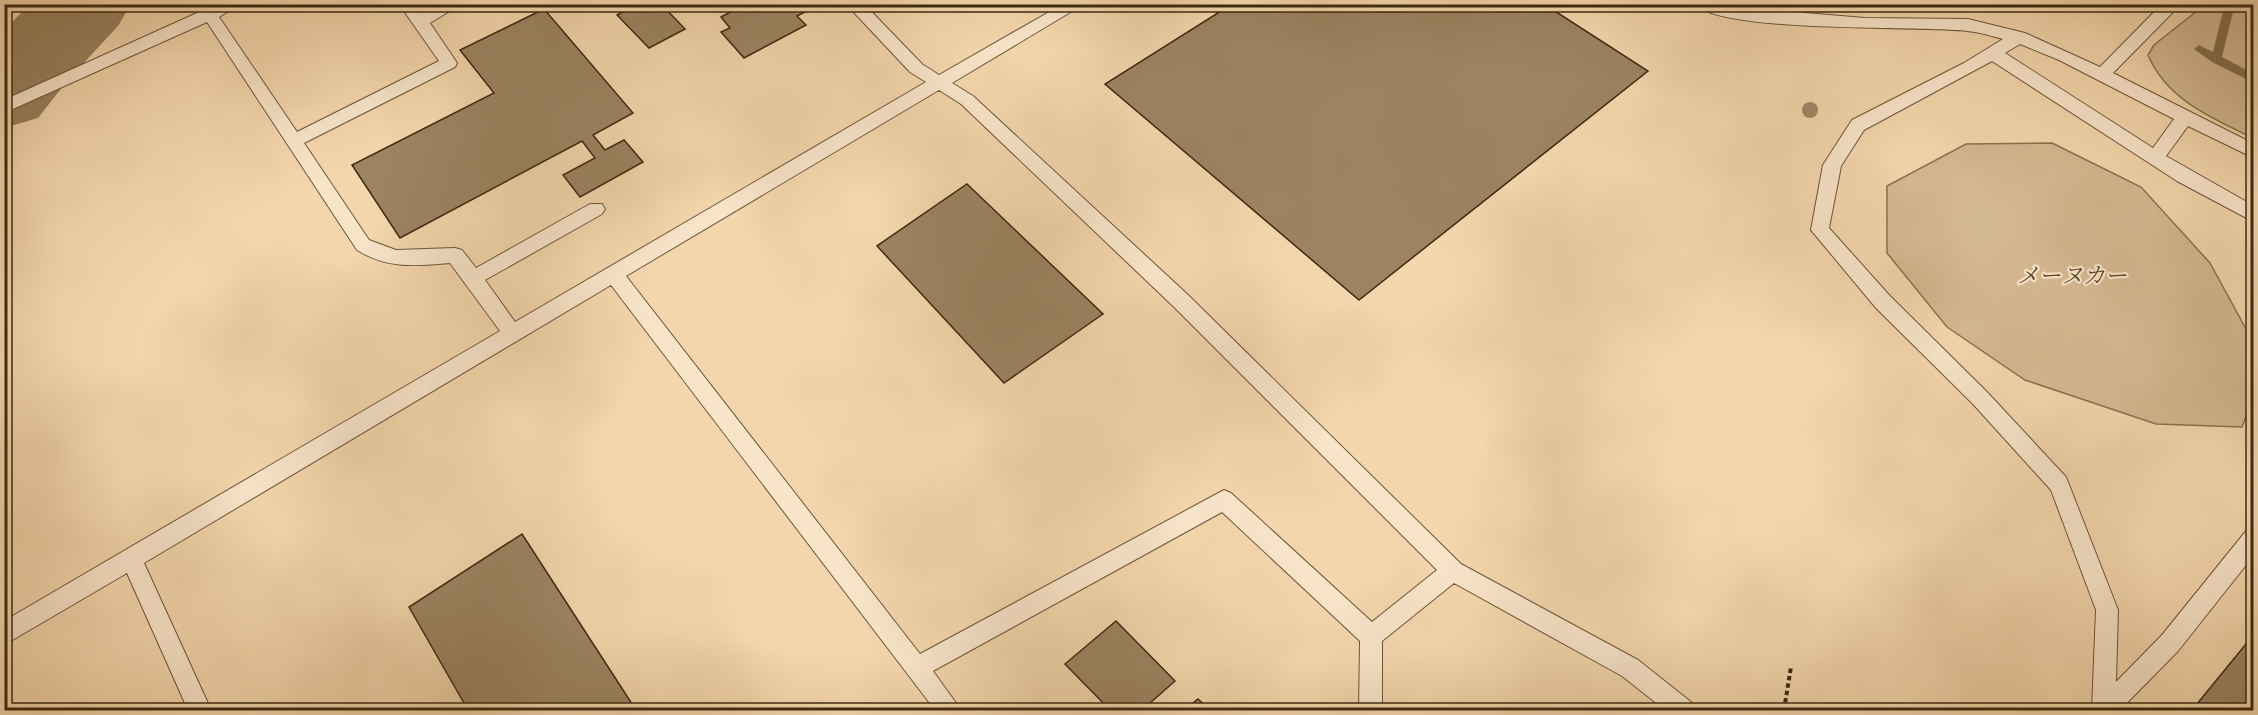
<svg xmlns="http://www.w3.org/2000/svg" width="2258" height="715" font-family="Vollkorn,'Noto Serif JP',serif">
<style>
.green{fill:#d5b992;stroke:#897252;stroke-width:1.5}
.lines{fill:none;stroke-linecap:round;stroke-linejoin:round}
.stream{fill:#866e4e;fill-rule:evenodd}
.taxiway{fill:#98805e;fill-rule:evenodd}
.building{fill:#9c8362;stroke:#3d2a11;stroke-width:1.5}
.service-casing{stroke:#6b5538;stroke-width:2}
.path{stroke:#3d2a11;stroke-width:4;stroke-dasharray:4.5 3;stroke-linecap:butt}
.service{fill:#f8e4c9;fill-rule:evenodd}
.tree{fill:#a08765}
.labels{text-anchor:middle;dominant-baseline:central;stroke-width:4.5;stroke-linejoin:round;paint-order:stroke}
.park-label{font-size:22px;font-style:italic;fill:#5b472b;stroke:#f8e4c9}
</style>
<rect width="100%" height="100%" fill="#f4d6ac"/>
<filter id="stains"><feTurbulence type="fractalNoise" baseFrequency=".00333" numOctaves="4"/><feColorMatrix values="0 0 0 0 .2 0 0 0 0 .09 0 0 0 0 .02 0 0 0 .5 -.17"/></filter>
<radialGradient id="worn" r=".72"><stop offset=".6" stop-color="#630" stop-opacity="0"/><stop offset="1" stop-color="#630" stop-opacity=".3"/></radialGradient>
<path class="green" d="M2206 4 2253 5V138C2212 118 2167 100 2148 55L2154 45Z
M2052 143 2141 187 2210 263 2253 342V398L2242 427 2156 424 2025 380 1947 327 1887 253V186L1966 144Z"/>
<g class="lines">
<path class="stream" d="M2227 4H2238L2233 12 2222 57 2254 74V83L2212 62 2194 49 2199 45 2213 52 2223 11Z"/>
<path class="taxiway" d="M30 4H131L118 26 67 81 38 118 4 128V30Z"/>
</g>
<path class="building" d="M636 4H661L685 29 649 48 617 15Z
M745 4H811L814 7 797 16 806 25 744 58 721 32 730 28 721 17Z
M1232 4H1544L1648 71 1359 300 1105 84Z
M544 9 633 113 593 135 605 150 624 140 643 162 580 197 563 175 595 158 582 141 400 238 352 165 494 93 460 50Z
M967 184 1103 314 1004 383 877 246Z
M522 534 636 710H468L409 607Z
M1116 621 1175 681 1142 710H1110L1065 664Z
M2246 644 2254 650V710H2192Z
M1198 699 1210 710H1184Z"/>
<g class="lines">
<g class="service-casing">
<path id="service" d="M217 4H241L219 17 297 132 439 61 399 4H416L422 13 439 4H461L430 23 457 63 455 67 304 143 369 240 396 250 455 248 462 250 476 268 590 204H602L605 209 602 214 485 280 515 322 926 82 910 72 846 4H864L922 64 939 75 1063 4H1084L952 83 973 96 1187 294 1461 564 1638 660 1691 702 1694 710H1665L1622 676 1454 583 1382 641V710H1359L1360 641 1222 512 933 671 961 710H935L611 285 144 563 211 710H188L127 573 4 645V621L500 331 450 263C416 266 387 269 357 250L207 22 4 113V100ZM939 90 961 104 1173 306 1437 570 1372 622 1231 493 1224 490 920 654 626 276Z
M1696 4 1865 18 1968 19 2025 33 2100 67 2162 4H2181L2113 73 2254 144V158L2188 126 2166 156 2254 206V222L2177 181 1992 61 1864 130 1841 166 1829 228 1890 296 1987 392 2066 477 2118 610 2116 682 2162 635 2246 531 2254 528V555L2178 651 2120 710H2092L2096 610 2051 490 1973 404 1876 308 1811 230 1823 165 1852 120 1964 63 2003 39C1992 36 1979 32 1967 31 1925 26 1716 33 1696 4ZM2020 44 2059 60 2174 119 2153 148 2005 53Z"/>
</g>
<path class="path" d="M1784 710 1791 667"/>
<use href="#service" class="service"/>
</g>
<circle class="tree" cx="1810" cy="110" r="8"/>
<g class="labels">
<g class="park-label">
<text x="2072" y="277">メーヌカー</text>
</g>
</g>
<rect width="2258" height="715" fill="none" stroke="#f4d6ac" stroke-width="24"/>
<rect x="6" y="6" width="2246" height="703" fill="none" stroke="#3d2a11" stroke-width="3"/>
<rect x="12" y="12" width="2234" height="691" fill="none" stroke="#3d2a11" stroke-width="1.5"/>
<rect width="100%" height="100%" filter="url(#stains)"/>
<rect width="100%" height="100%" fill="url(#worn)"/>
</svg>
